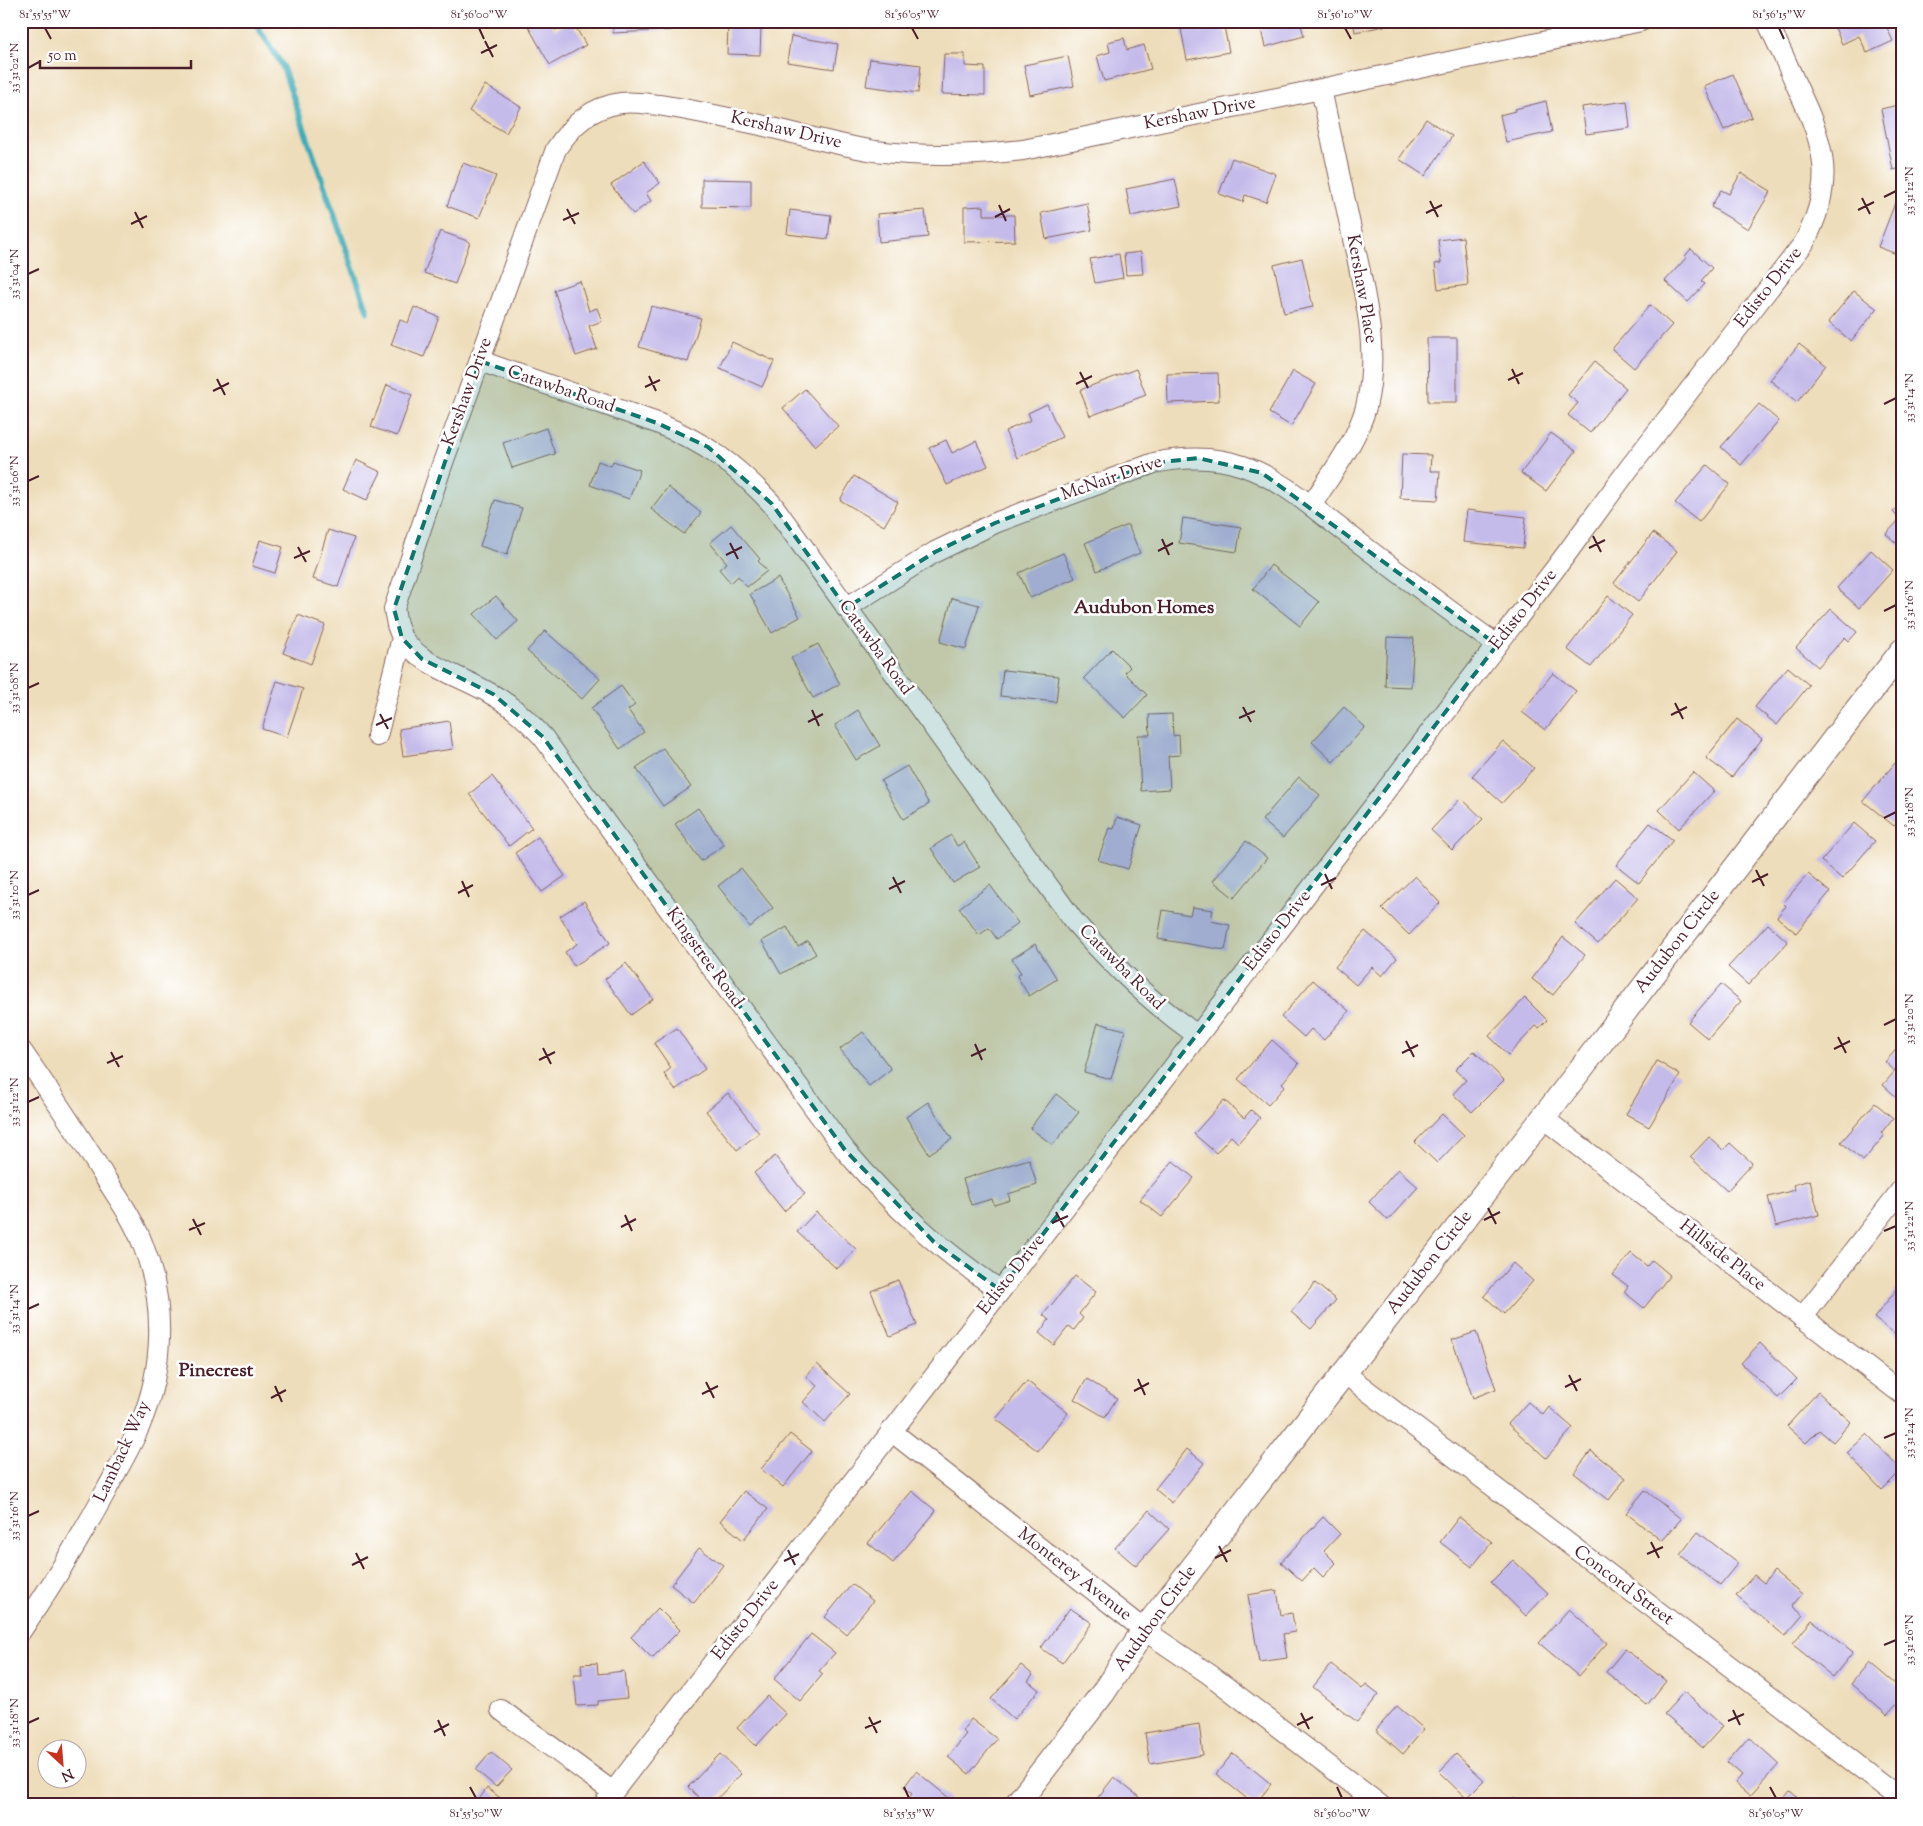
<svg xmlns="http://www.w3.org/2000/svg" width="1923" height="1826" font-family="'Sorts Mill Goudy',serif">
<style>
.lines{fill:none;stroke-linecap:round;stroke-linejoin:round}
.stream{stroke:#3dacb9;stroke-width:6}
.building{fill:#c5bbea}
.minor-casing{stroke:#83625d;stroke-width:22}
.tertiary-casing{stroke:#83625d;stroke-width:26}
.minor{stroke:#fff;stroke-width:20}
.tertiary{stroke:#fff;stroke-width:24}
.marked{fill:#0f766e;fill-opacity:0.2;stroke:#0f766e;stroke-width:4;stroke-dasharray:10 6;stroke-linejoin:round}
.ticks{fill:none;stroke:#4a1f2b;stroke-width:2}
.labels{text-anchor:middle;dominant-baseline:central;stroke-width:5;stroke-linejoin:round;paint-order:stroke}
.street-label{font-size:18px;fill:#4a1f2b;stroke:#fff}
.neighbourhood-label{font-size:19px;font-weight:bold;fill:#4a1f2b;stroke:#fff}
.neatline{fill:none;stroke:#4a1f2b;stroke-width:2}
.ticks-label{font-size:12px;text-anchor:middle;fill:#4a1f2b}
</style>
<rect width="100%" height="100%" fill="#fff"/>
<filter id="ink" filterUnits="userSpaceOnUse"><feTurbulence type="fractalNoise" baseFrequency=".02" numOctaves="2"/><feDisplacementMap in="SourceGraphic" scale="10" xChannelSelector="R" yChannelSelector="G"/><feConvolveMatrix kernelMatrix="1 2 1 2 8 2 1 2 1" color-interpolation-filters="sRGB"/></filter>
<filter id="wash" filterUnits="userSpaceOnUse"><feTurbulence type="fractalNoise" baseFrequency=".0096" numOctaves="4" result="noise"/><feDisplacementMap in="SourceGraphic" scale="20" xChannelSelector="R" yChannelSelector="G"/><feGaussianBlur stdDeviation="1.12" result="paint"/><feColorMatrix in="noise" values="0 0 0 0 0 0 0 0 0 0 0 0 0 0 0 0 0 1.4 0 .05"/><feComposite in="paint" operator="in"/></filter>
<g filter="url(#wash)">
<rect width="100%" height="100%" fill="#eeddba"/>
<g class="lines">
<path class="stream" d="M254 21 282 65 368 312"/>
</g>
<g id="blocks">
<path class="building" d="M525 21H550L555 30 572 21 586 45 550 65Z
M613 21H671L672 30 613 33Z
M1223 21 1229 52 1187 60 1181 29Z
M1259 21H1300L1304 36 1265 47Z
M1353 21H1404V22L1355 32Z
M1832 21H1884L1893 41 1867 53 1859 36 1842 44Z
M728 26 761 27 760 55 727 54Z
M791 36 838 44 834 69 787 62Z
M1124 38 1127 50 1144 45 1151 69 1104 81 1097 56 1110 52 1108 42Z
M944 54H965V66L985 67V95L942 94Z
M1068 56 1074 86 1030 95 1024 65Z
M870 59 921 65 918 93 866 86Z
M1733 74 1752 117 1724 130 1704 86Z
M485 85 521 107 506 133 469 111Z
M1546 101 1552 132 1506 142 1500 115 1515 111V109Z
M1627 101 1630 128 1586 134 1582 107Z
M1902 104V168L1893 170 1881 109Z
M1426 119 1452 136 1425 176 1399 159Z
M1232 158 1276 174 1266 202 1245 195 1243 202 1219 194Z
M644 161 660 183 646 193 651 201 633 214 611 185Z
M463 163 496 176 479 218 447 206Z
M1741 173 1771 191 1748 229 1711 207 1721 190 1729 194Z
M702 179 751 180V208L702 207Z
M1175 179 1181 206 1131 216 1126 189Z
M1087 203 1092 230 1046 239 1041 213Z
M1895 203 1902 205V256L1878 247Z
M984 206V215H1014L1015 241 964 242V207Z
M790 210 831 215 828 239 787 234Z
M925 210 928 237 879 242 877 214Z
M440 231 470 242 455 284 424 273Z
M1463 237 1468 285 1438 289 1435 264 1441 263 1438 240Z
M1691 249 1712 268 1701 281 1705 284 1688 302 1665 281 1686 258 1685 256Z
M1141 252 1143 274 1126 275 1124 254Z
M1119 254 1123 278 1095 283 1090 259Z
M1302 258 1313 307 1284 313 1274 265Z
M580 281 589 311 597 308 602 321 589 326 597 349 576 356 554 290Z
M1854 291 1877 309 1851 341 1828 322Z
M1650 305 1672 325 1634 368 1612 349Z
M651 306 701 318 688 362 639 347Z
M414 307 439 317 424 357 391 345 400 320 408 323Z
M1427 338H1457V402H1428Z
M732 342 774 361 762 387 720 368Z
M1799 344 1826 365 1797 402 1770 380Z
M1594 362 1626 388 1590 433 1568 415 1578 403 1568 395Z
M1136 369 1146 395 1090 416 1080 390Z
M1293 371 1316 384 1291 426 1269 413Z
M1218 373 1219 401 1168 403 1167 374Z
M387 385 412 395 397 436 371 427Z
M805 389 838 426 815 446 783 408Z
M1047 404 1062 437 1017 458 1005 431 1031 420 1028 413Z
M1759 404 1779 421 1741 465 1721 447Z
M546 428 555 454 512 468 503 443Z
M1551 433 1576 451 1546 491 1521 473Z
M946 440 952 453 976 441 988 466 947 485 929 448Z
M1402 454 1431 455 1430 471H1440L1438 500 1400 498Z
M356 460 381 472 367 500 343 489Z
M598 461 611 466 613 461 640 470 629 499 590 485Z
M1707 465 1730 484 1699 522 1675 503Z
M854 476 898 502 884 526 840 500Z
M668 487 701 513 684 534 651 509Z
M495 500 522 508 507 555 480 546Z
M1902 502V548L1886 534 1900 519 1893 512Z
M1467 510 1526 517 1523 548 1463 542Z
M1183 518 1241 527 1237 552 1179 543Z
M731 525 760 559 758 561 767 571 747 587 738 576 731 583 719 569 727 563 710 543Z
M1128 525 1140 553 1097 571 1085 543Z
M328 530 354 538 338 587 313 579Z
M1653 533 1677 551 1638 602 1614 583Z
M260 540 283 547 275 573 252 566Z
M1871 550 1893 570 1859 608 1837 588Z
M1063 553 1075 578 1030 598 1019 573Z
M1271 565 1319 602 1300 626 1253 589Z
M778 578 800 617 772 633 750 594Z
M496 596 518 621 497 640 474 614Z
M1608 596 1632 615 1591 667 1567 649Z
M952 598 979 605 966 649 940 642Z
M1831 609 1857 632 1849 641 1845 637 1818 667 1796 648Z
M298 615 325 625 311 664 283 653Z
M545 631 600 679 582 699 527 651Z
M1387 637 1414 638 1411 687 1385 686Z
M818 644 840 684 813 698 791 658Z
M1112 649 1130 667 1125 673 1147 695 1125 718 1084 678Z
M1788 667 1809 685 1777 725 1755 707Z
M1003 670 1059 676 1056 702 1000 696Z
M1553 673 1576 691 1545 730 1522 712Z
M277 681 303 689 287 737 262 729Z
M621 686 635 705 628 710 644 732 620 749 591 708Z
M1344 707 1365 727 1333 762 1312 742Z
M858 710 880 746 856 760 835 725Z
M1172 714 1173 736 1179 735 1180 755 1168 756 1170 789 1141 791 1138 735H1150L1149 715Z
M1737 719 1762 739 1732 777 1706 758Z
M449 721 453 749 403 756 399 729Z
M1503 741 1534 768 1502 803 1472 776Z
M663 748 691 787 663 806 636 768Z
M1896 762 1902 767V817L1894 826 1863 801Z
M907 766 929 804 903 819 881 781Z
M1693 772 1714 791 1679 829 1659 810Z
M492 776 532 828 509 846 469 794Z
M1299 777 1320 795 1283 838 1262 820Z
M1461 798 1483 819 1452 850 1431 830Z
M698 808 724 845 701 861 675 824Z
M1117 817 1142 825 1128 869 1098 860 1109 828 1114 829Z
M1650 823 1673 840 1639 883 1616 865Z
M1854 823 1875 841 1842 879 1821 861Z
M951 835 957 846 964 842 980 867 953 883 931 848Z
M538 837 565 876 542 892 515 853Z
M1246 841 1267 858 1234 898 1213 881Z
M741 868 773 908 750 927 718 886Z
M1808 874 1830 892 1796 933 1777 917 1786 906 1783 903Z
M1415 876 1440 903 1409 935 1382 908Z
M1615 878 1638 898 1598 944 1575 924Z
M990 885 1018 923 997 939 989 928 979 935 959 908Z
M584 901 610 943 574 966 565 952 577 944 560 916Z
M1192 907 1213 910 1211 921 1230 925 1225 950 1158 939 1163 910 1190 915Z
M1768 924 1788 942 1748 985 1728 967Z
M787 927 798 947 808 941 816 954 781 974 762 941Z
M1365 931 1397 958 1382 976 1372 967 1356 985 1335 967Z
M1563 937 1585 955 1553 995 1532 979Z
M1035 944 1057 979 1029 996 1017 976 1021 973 1012 959Z
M626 963 653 999 631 1015 605 979Z
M1313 980 1349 1011 1324 1040 1311 1029 1304 1037 1281 1017Z
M1721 984 1741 1001 1708 1039 1688 1022Z
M1525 998 1547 1020 1539 1028 1536 1026 1508 1055 1489 1036Z
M1098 1023 1125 1030 1111 1079 1084 1072Z
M677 1028 705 1069 675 1090 664 1074 671 1068 654 1043Z
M863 1032 891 1069 869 1086 840 1049Z
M1272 1040 1299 1064 1282 1083 1285 1086 1268 1105 1238 1079Z
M1902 1043V1102L1883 1085 1895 1071 1885 1062Z
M1474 1051 1504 1080 1472 1112 1453 1094 1466 1080 1455 1070Z
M1657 1061 1680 1075 1649 1127 1626 1114Z
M728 1093 759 1133 737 1150 706 1111Z
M1056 1094 1079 1112 1053 1145 1030 1128Z
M1224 1100 1244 1118 1251 1110 1260 1118 1238 1143 1231 1136 1216 1153 1194 1134Z
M928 1102 952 1139 929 1154 906 1117Z
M1875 1103 1893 1118 1881 1133 1884 1136 1863 1161 1841 1142Z
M1442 1114 1464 1135 1437 1163 1415 1142Z
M1709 1137 1723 1150 1730 1143 1752 1163 1727 1191 1690 1157Z
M775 1156 805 1194 784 1211 754 1173Z
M1029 1159 1037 1185 1008 1194 1010 1200 994 1205 992 1199 971 1205 963 1179Z
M1173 1161 1194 1178 1162 1217 1140 1200Z
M1398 1169 1418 1187 1388 1220 1369 1202Z
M1810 1180 1819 1215 1776 1226 1768 1197 1795 1190 1793 1185Z
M816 1212 856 1249 837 1269 797 1232Z
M1631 1253 1647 1266 1652 1260 1670 1275 1644 1308 1624 1292 1628 1286 1613 1275Z
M1513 1263 1533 1281 1504 1314 1484 1296Z
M1075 1276 1096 1292 1079 1314 1083 1318 1074 1330 1069 1326 1054 1345 1039 1333 1049 1320 1043 1315Z
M898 1280 917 1325 890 1336 871 1291Z
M1315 1283 1336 1300 1311 1329 1291 1312Z
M1902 1283V1330L1897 1336 1874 1318Z
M1476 1332 1496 1389 1473 1398 1452 1340Z
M1760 1343 1797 1379 1778 1398 1741 1363Z
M817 1364 850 1394 825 1422 803 1402 817 1386 806 1376Z
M1087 1379 1117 1398 1105 1417 1074 1399Z
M1027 1381 1068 1413 1038 1451 996 1419Z
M1818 1392 1851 1422 1833 1442 1819 1430 1806 1443 1787 1426Z
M1528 1402 1543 1415 1549 1407 1573 1428 1546 1458 1508 1424Z
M790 1434 812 1451 783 1487 761 1469Z
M1867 1434 1902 1470 1882 1490 1847 1453Z
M1187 1449 1204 1463 1172 1503 1155 1489Z
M1591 1451 1626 1478 1609 1500 1574 1473Z
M1645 1490 1681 1519 1662 1541 1626 1513Z
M744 1491 768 1509 743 1540 720 1521Z
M912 1491 936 1511 893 1563 868 1543Z
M1149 1510 1169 1529 1136 1566 1115 1548Z
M1323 1517 1340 1534 1324 1551 1336 1563 1323 1577 1314 1568 1302 1581 1281 1562Z
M1459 1517 1492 1542 1472 1567 1440 1542Z
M1698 1532 1738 1563 1720 1585 1680 1555Z
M699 1548 723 1565 694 1603 671 1585Z
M1513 1560 1548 1593 1526 1616 1491 1582Z
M1774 1571 1802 1594 1792 1606 1803 1615 1785 1636 1736 1596 1754 1575 1764 1583Z
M852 1584 873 1601 846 1634 825 1617Z
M1277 1590 1281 1615 1292 1613 1295 1632 1283 1634 1287 1658 1259 1662 1248 1595Z
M658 1608 680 1630 652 1658 631 1637Z
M1070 1608 1092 1623 1062 1663 1041 1648Z
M1569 1609 1607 1643 1578 1676 1539 1643Z
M1812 1620 1853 1652 1833 1677 1792 1644Z
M811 1634 835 1653 819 1671 823 1674 800 1701 774 1679Z
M1625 1649 1666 1681 1647 1705 1606 1672Z
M1869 1662 1902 1690V1699L1887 1715 1851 1684Z
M597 1663 598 1674 624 1671 627 1698 598 1701V1705L577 1706 574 1674H582L581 1664Z
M1331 1664 1362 1689 1366 1684 1379 1694 1357 1722 1313 1687Z
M1021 1665 1033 1675 1028 1681 1039 1690 1014 1719 991 1699Z
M1684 1692 1723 1726 1703 1748 1664 1714Z
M767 1696 786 1714 756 1746 737 1728Z
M1397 1706 1424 1729 1403 1754 1376 1730Z
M971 1719 997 1739 969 1774 948 1757 966 1734 962 1731Z
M1199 1724 1203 1755 1150 1764 1145 1733Z
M1749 1737 1779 1764 1750 1796 1735 1783 1742 1775 1727 1762Z
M491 1752 512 1770 496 1787 476 1770Z
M1233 1753 1271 1784 1255 1805 1216 1774Z
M720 1754 741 1774 711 1805H707L688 1787Z
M1456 1754 1484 1780 1466 1798 1439 1772Z
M916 1771 949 1798 943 1805H904L912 1794 904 1787Z
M1114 1777 1139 1797 1133 1805H1092Z
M487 1788 507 1803 511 1799 519 1805H475Z
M1790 1792 1805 1805H1779Z
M1514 1798 1522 1805H1508Z"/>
</g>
</g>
<g filter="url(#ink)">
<use href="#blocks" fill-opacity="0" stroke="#83625d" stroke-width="1"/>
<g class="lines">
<g class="minor-casing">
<path id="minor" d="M480 361 657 423C706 443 736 465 772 504L1073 920C1110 963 1150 1002 1197 1035
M1311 506C1330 475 1356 443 1366 407 1380 348 1364 292 1352 234 1342 186 1331 137 1321 89
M846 608 935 552 995 523 1154 463C1184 457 1214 456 1243 466 1281 479 1313 508 1345 532 1395 570 1445 608 1497 645
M402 638C424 668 462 676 493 695 513 706 528 721 543 737L845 1150C892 1205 939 1250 1000 1290
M377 736 402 638 397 625 394 609 441 468 556 149C572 125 591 107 621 103 634 101 647 104 659 105 692 110 724 117 756 124 795 133 836 145 875 151 925 157 973 156 1023 150L1321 89 1641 21
M21 1050C50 1092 78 1133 104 1176 118 1198 134 1220 143 1245 166 1303 164 1368 140 1425 131 1447 118 1468 107 1489 81 1537 52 1585 21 1631
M1543 1118 1902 1394
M1802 1318 1902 1189
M1344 1373 1769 1696 1902 1800
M891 1431 1144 1630 1209 1674 1380 1805
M501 1710 613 1792
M603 1805 1280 929 1564 557 1630 467 1804 243C1835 184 1826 148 1799 91 1789 68 1778 44 1767 21"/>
</g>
<g class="tertiary-casing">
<path id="tertiary" d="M1016 1805 1103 1693 1144 1630 1543 1118 1902 651"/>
</g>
<use href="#minor" class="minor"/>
<use href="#tertiary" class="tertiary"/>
</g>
</g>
<path class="marked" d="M480 361 657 423 708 447 772 504 846 608 935 552 995 523 1154 463 1198 458 1262 473 1497 645 1000 1290 934 1242 845 1150 543 737 493 694 422 659 402 638 394 609Z"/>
<path class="ticks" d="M45 28 51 39M479 28 484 39M912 28 918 39M1345 28 1351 39M1779 28 1784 39M485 41 493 57M481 53 497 45M28 68 39 62M1884 197 1896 191M1862 198 1870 214M1430 201 1438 217M999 205 1006 221M567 209 575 224M1858 210 1874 202M135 212 143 228M1426 213 1442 205M995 217 1010 209M563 220 579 213M131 224 147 216M28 274 39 269M1512 369 1519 384M1080 372 1088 388M649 376 656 391M217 379 225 395M1508 380 1523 373M1076 384 1092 376M645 387 660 380M213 391 229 383M1884 404 1896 398M28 481 39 476M1593 536 1601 552M1162 539 1169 555M730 543 738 559M298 547 306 562M1589 548 1605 540M1158 551 1173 543M726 555 742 547M294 558 310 551M1884 611 1896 605M28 688 39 683M1675 703 1683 719M1243 707 1251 722M812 710 819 726M380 714 388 729M1671 715 1687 707M1239 718 1255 711M808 722 823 714M376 725 392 718M1884 818 1896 812M1756 870 1764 886M1325 874 1332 889M893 877 901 893M462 881 469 897M1752 882 1768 874M1321 885 1336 878M889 889 905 881M458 893 473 885M28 895 39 890M1884 1025 1896 1019M1838 1037 1846 1053M1406 1041 1414 1057M975 1044 982 1060M543 1048 551 1064M1834 1049 1850 1041M111 1052 119 1067M1402 1053 1418 1045M971 1056 986 1049M539 1060 555 1052M107 1063 123 1056M28 1102 39 1097M1488 1208 1496 1224M1056 1212 1064 1227M625 1215 632 1231M193 1219 201 1235M1484 1220 1500 1212M1052 1223 1068 1216M621 1227 636 1219M189 1230 205 1223M1884 1231 1896 1226M28 1309 39 1304M1569 1375 1577 1391M1138 1379 1145 1395M706 1382 714 1398M275 1386 282 1402M1565 1387 1581 1379M1134 1391 1149 1383M702 1394 718 1386M271 1398 286 1390M1884 1438 1896 1433M28 1516 39 1511M1651 1542 1659 1558M1219 1546 1227 1562M788 1550 795 1565M356 1553 364 1569M1647 1554 1663 1547M1215 1558 1231 1550M784 1561 799 1554M352 1565 368 1557M1884 1645 1896 1640M1733 1710 1740 1725M1301 1713 1309 1729M869 1717 877 1733M438 1720 445 1736M1728 1721 1744 1714M28 1723 39 1718M1297 1725 1313 1717M865 1728 881 1721M434 1732 449 1724M470 1787 476 1798M904 1787 909 1798M1337 1787 1342 1798M1770 1787 1776 1798"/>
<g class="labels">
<g class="street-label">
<text transform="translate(1200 114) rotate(-11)">Kershaw Drive</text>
<text transform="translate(786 131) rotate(13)">Kershaw Drive</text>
<text transform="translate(1769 288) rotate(-52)">Edisto Drive</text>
<text transform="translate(1361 289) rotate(80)">Kershaw Place</text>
<text transform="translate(561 390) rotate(19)">Catawba Road</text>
<text transform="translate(468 392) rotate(-70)">Kershaw Drive</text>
<text transform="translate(1112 479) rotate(-19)">McNair Drive</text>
<text transform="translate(1524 610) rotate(-52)">Edisto Drive</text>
<text transform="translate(875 648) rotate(54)">Catawba Road</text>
<text transform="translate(1278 931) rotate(-52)">Edisto Drive</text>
<text transform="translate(1678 942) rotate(-52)">Audubon Circle</text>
<text transform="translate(704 958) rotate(54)">Kingstree Road</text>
<text transform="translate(1121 968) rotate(45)">Catawba Road</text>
<text transform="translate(1722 1256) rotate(38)">Hillside Place</text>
<text transform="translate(1430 1263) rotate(-52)">Audubon Circle</text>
<text transform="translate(1012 1275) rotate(-52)">Edisto Drive</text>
<text transform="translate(123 1452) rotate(-65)">Lamback Way</text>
<text transform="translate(1074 1575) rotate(38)">Monterey Avenue</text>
<text transform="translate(1623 1586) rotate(37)">Concord Street</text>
<text transform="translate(1156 1619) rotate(-54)">Audubon Circle</text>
<text transform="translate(746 1620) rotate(-52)">Edisto Drive</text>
</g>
<g class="neighbourhood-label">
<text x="1144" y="608">Audubon Homes</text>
<text x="216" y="1371">Pinecrest</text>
</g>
</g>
<rect width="1923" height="1826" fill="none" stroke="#fff" stroke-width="55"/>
<g transform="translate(62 1764) rotate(154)"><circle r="24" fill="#ffffff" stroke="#b7a5aa"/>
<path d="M0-4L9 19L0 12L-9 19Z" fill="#c8321e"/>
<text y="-8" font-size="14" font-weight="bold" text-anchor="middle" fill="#4a1f2b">N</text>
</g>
<path d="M40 60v8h151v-8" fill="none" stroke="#4a1f2b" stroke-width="2.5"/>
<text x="48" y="60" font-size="15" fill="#4a1f2b" stroke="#ffffff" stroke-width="4" paint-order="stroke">50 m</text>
<rect x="28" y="28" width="1868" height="1770" class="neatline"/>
<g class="ticks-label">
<text x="45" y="18">81°55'55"W</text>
<text x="479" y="18">81°56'00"W</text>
<text x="912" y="18">81°56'05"W</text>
<text x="1345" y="18">81°56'10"W</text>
<text x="1779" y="18">81°56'15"W</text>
<text transform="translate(14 68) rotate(-90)" y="4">33°31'02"N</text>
<text transform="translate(1909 191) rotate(-90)" y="4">33°31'12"N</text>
<text transform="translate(14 274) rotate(-90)" y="4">33°31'04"N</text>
<text transform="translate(1909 398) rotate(-90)" y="4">33°31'14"N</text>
<text transform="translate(14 481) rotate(-90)" y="4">33°31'06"N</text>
<text transform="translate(1909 605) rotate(-90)" y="4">33°31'16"N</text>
<text transform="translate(14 688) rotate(-90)" y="4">33°31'08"N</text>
<text transform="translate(1909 812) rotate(-90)" y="4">33°31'18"N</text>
<text transform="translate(14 895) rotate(-90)" y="4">33°31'10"N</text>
<text transform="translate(1909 1019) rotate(-90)" y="4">33°31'20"N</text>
<text transform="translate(14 1102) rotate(-90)" y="4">33°31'12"N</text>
<text transform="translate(1909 1226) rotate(-90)" y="4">33°31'22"N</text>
<text transform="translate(14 1309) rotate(-90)" y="4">33°31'14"N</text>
<text transform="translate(1909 1433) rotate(-90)" y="4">33°31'24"N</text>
<text transform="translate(14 1516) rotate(-90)" y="4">33°31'16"N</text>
<text transform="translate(1909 1640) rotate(-90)" y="4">33°31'26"N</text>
<text transform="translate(14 1723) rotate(-90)" y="4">33°31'18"N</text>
<text x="476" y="1817">81°55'50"W</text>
<text x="909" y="1817">81°55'55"W</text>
<text x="1342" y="1817">81°56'00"W</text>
<text x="1776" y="1817">81°56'05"W</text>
</g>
</svg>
